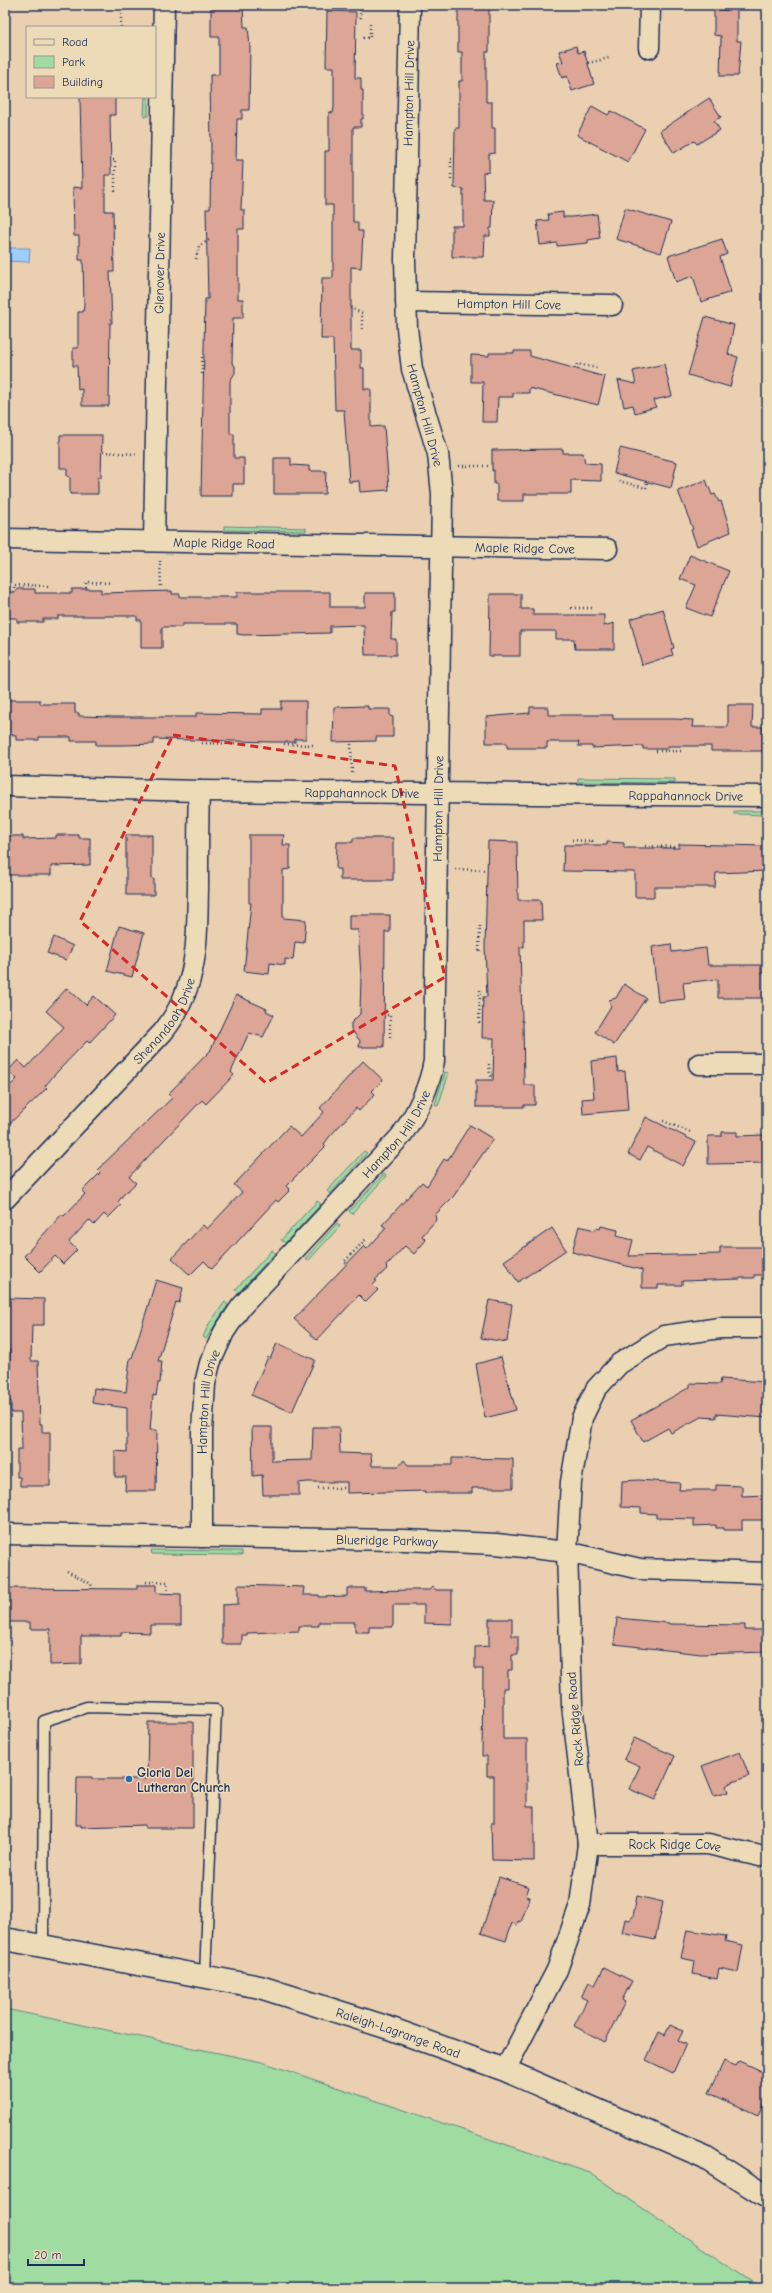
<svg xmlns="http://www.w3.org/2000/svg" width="772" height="2293" font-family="'Comic Neue',sans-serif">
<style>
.green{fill:#a0dba1;stroke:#5e8580}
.water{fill:#9ecefa;stroke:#6a8ebc}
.building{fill:#dca596;stroke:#1b2f5e}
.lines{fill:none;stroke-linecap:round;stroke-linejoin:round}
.lane-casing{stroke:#1b2f5e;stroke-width:13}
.street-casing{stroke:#1b2f5e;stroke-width:23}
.secondary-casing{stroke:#1b2f5e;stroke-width:25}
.path{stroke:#1b2f5e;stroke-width:2.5;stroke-dasharray:1 3;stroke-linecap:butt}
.lane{stroke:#eddbb8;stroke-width:10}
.street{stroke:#eddbb8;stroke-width:20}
.secondary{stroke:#eddbb8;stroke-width:22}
.marked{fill:none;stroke:#d62828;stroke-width:3;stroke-dasharray:8 5;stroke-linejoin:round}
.poi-dot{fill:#1f6fb2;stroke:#eddbb8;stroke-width:1.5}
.labels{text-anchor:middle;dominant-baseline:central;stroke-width:3;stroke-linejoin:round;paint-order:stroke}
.street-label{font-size:13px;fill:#1b2f5e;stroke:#eddbb8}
.poi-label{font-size:13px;font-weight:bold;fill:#1b2f5e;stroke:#eddbb8;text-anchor:start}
</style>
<rect width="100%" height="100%" fill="#ead0b1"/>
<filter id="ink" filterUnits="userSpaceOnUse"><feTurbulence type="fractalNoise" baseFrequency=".025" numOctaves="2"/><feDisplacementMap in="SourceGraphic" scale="8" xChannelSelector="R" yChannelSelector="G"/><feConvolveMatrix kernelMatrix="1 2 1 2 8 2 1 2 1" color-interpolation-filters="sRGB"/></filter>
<g filter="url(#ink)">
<path class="green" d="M145 97H148V116L144 117Z
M224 526 306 528V531L224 530Z
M578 778 675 779V783L578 782Z
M734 811H767V815L734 814Z
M445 1072 449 1073 438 1106 435 1104Z
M364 1151 367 1153 330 1194 327 1191Z
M384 1174 386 1176 352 1214 349 1211Z
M317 1201 321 1204 285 1243 281 1240Z
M337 1223 340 1226 308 1261 305 1259Z
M272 1250 275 1253 238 1293 235 1290Z
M225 1302 228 1305 206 1339 203 1337 209 1324Z
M151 1550 242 1551V1555L152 1554Z
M5 2009 262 2062 590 2173 762 2288H5Z"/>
<path class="water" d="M5 248H30L29 262 5 261Z"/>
<path class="building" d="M458 5H489V52H486V102H492V128H495V153L489 154V172L483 173 484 200H493L492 228H490V236H485L484 257H452V226H463V189L454 188 455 128H459V81H462V52H458Z
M211 6H243L244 27H248L250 46 249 110H242V119H237L236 160H243L241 210H244V229H238V299H243V318H233L232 363 235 366V373L230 381V434H234V458H244V484H233V496H201L205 299H208L206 209H210L211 150 210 75H219V37H211Z
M714 10H737V41H741L738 76H720L721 36 714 35Z
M327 11 356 12 355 78H361V90H363V119H361V127H353V222H358V231H363L362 251 361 268 351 267V350H361V368H364V389H371V427L384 426 389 490 360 492 359 481 349 482 344 410H335L333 339H321L322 278H333V205H325V151H329V112L333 113 334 107V67H326Z
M576 46 578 53 584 51 594 84 572 91 567 76 562 78 557 63 563 62 559 51Z
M80 97H115V115H110L111 175H105V211H113L114 272H110L112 323H110L109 406H82V389L78 390 77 366H73V348H78V312H83L84 306 83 260H79V236H74L73 187 82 188Z
M709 98 721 117 714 121 720 130 697 144 694 141 674 153 660 131Z
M592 106 608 115 611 111 645 129 628 162 577 135Z
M625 208 671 222 661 253 616 239Z
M563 212V217H572L597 214 600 238 588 240V243L557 246V243L540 245 537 221 549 220 548 214Z
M722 239 727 254 720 257 731 292 701 302 693 276 676 282 668 256Z
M705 317 734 325 728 354 738 357 730 387 688 375Z
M514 351H530V356L605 377 598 405 529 388V393H513V397H498L497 422H482L483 382H471V355L489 356V353H514Z
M664 364 672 396 654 400 656 407 635 413 633 405 624 407 618 380 636 384 633 371Z
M60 435H102L101 477H98V494H70V477L67 476V468H60Z
M620 448 677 462 671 488 614 473Z
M563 449V453H583L585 463 601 464V481L571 480V494H524V501H497V484H494V470L492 471V450Z
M274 458H291V465L309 466V471H326L325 494H274Z
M706 480 712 495 715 494 719 502 721 501 731 532 697 546 691 530 693 529 678 491Z
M690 555 729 571 710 617 686 608 696 585 680 579Z
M16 589H35V593H72V589H101V593L172 591V594H180V597H237V592H330V607H365V593H395V612H392L391 639H396V655H365L364 625 330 626V633L243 635 237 634V624H182V627H162V648H141V620H137V616H58V619H43V622H17V618H5V592H16Z
M490 594H521V609H533V615H604V626L614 623V649H575L574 639H556V631H520V656H489Z
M663 609 674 648 671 649 673 655 642 665 630 619Z
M5 700H40V704H75V713H79V716L114 717H196V713L262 714V709H281V701H306V739H295V742H272L154 739V744L124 745H96V741H71V737H39V740H16V735L5 734Z
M728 705H753L752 727H763V751H711V746H668V749H643V746L592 748V746H578L579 742H547V748H507V743H486V717L530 713V707H548V715H613V719H675L693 720 692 727H728Z
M368 706V709H390V716L393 717V737H376V741L333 742 334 707Z
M56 835H79V838H90V865L51 866V875H5V836H23V839L56 838Z
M126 835H152V878L154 879V895H126Z
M249 835H284L283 845H290V869L283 870V918L306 920 304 943 295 942 293 960 285 959V965L270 963 269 974 244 971 251 903H249Z
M353 838H393V880H340V869H336L337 842H353Z
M488 841 517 842 518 900H541L542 920H524V947H520L522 1021H523L524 1085H535V1105H524V1107H476V1080H493L494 1038H482L483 997H487L485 946Z
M607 842 624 843V848H679V844L767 846V871L716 873 715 887H654V897H635V872L563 871 564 845H607Z
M349 915H390V932H385L384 1047H359L360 1041 351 1029V1023L360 1014 361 976 358 930H349Z
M119 926 144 933 132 977 107 971Z
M54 937 73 946 66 960 47 953Z
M671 944 672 952 706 948 708 965H761V973H767V998H718V979L683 983 685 999 658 1002 652 947Z
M624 984 646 998 614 1045 595 1032 611 1006 609 1000 616 998Z
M67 988 86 1005 94 996 115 1015 89 1043 87 1041 57 1072 45 1086 47 1088 5 1128V1091L17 1079 8 1071 18 1060 26 1068 64 1027 46 1011Z
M236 995 267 1009 266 1011 274 1015 263 1037 249 1033 231 1072 234 1075 206 1104 202 1100 129 1177 136 1183 123 1195 118 1202 121 1205 108 1218 104 1214 94 1225 89 1220 69 1242 77 1250 63 1264 55 1256 40 1272 24 1256 62 1214 64 1216 85 1194 82 1191 100 1173 97 1170 172 1098 168 1094 210 1051Z
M617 1058 618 1072 625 1071 628 1110 583 1114 582 1099 594 1098 591 1061Z
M363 1061 383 1080 372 1091 375 1094 359 1111 356 1108 330 1136 324 1144 326 1146 286 1186 290 1190 278 1202 276 1200 212 1269 204 1261 190 1275 172 1258 203 1225 207 1229 242 1192 234 1185 289 1126 301 1137 324 1112 320 1108Z
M646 1117 696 1142 683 1166 647 1147 640 1160 628 1154Z
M470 1125 493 1139 453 1197 435 1215 436 1220 422 1236 426 1240 414 1254 405 1246 386 1266 387 1269 375 1280 377 1281 373 1285 378 1290 366 1302 359 1295 317 1340 294 1319 364 1246 367 1249 386 1228 382 1225 422 1182 427 1186 444 1159 447 1161Z
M722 1132H737V1136L765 1135V1163L708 1164V1136H722Z
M579 1226 595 1230 596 1228 600 1229 601 1226 618 1230 617 1236 633 1240 629 1256 720 1254V1247H767V1275H754V1278H740V1279L682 1281V1285H658V1288H642V1270L572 1252Z
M552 1228 566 1250 518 1282 504 1261Z
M156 1280 183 1288 179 1303 176 1302 158 1361H162L160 1383H158L156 1396 153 1395 150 1430H157L156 1491H125L126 1477H115V1451L127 1452V1408L92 1403 94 1388 126 1392 130 1358H132Z
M7 1298 44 1299V1325H32L31 1361H38L40 1424H42V1432H50V1486H20V1477H17V1449H22L21 1413H11V1401H7V1377H10V1350H5V1300Z
M489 1300 512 1304 507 1342 481 1338Z
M277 1343 315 1360 292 1412 251 1395 268 1357 270 1359Z
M501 1357 516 1410 485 1418 476 1364Z
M721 1379 767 1382V1418L716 1414V1418L701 1417 671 1433 668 1428 643 1442 631 1420 690 1387V1383L720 1384Z
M252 1427H272V1461L312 1460 313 1427H339L340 1453 371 1454 372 1466H399L404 1460 408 1465H452V1458L513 1459V1488H472V1493H425V1491L347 1493V1482H307L299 1483V1495H263L262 1475 253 1476Z
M639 1480 680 1483 679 1490H716V1485L742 1486V1496L767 1495V1520H742V1530H724V1528H716V1525L694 1526V1519L656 1518V1514L641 1513V1508L621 1507 622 1481Z
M137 1585H156V1593L181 1594V1625H150V1633L121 1632V1636H81V1664L50 1665V1629H30V1622H5V1588L137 1589Z
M238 1585 304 1587 303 1595H319V1597L347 1596V1588H365V1591L411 1590H429L433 1587 436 1590H452V1624L424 1623V1605H393V1627H369V1632H355V1622H319V1626H299V1631L247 1633V1635H242V1644H222V1605L238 1604Z
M617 1618 669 1623V1624L745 1625V1630H767V1652L701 1654 614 1644Z
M489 1619H512V1636H518V1655H512V1670H508V1688H503V1739H527V1807H534V1861L492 1860 491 1823H494V1776H487V1756H482L483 1669H475V1647L489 1646Z
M148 1722H193V1828H145V1825L81 1827V1825H76L77 1777H92V1779H147Z
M634 1738 675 1756 655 1800 629 1789 640 1766 624 1759Z
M740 1752 749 1776 730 1783 726 1786 728 1792 714 1796 702 1766Z
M499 1877 529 1887 526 1896 530 1897 521 1922 518 1921 517 1925 512 1923 506 1941 481 1933Z
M637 1896 663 1902 655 1940 622 1933 625 1919 630 1920 633 1916Z
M687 1930 726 1936 725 1941 743 1945 738 1972 719 1968 717 1979 693 1974 695 1961 681 1958Z
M604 1967 632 1981 622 2000 625 2002 605 2042 574 2026 587 2000 581 1997 589 1982 595 1985Z
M670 2025 683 2031 678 2041 686 2044 673 2073 646 2060 659 2032 665 2035Z
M724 2061 736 2066 739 2061 767 2074V2095L758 2115 709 2093Z"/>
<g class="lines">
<g class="lane-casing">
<path id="lane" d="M43 1946 44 1721 87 1707 216 1710 205 1976"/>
</g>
<g class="street-casing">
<g id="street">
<path d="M649 48 650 5"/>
<path id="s1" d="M406 302 612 305"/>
<path id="s2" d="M5 539 607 549"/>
<path id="s3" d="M154 541 164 5"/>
<path id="s4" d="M5 786 199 791 767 796"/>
<path d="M699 1064H767"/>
<path id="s5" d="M5 1199 163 1032C199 987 197 940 198 885 198 854 198 822 199 791"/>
<path id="s6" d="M5 1534 404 1540 496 1544 567 1552 640 1569 767 1573"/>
<path id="s7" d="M202 1537V1432L205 1384 210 1363 224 1332 241 1307 401 1136C417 1113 429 1089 434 1061L442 494 438 454 412 369 407 328 405 260 410 5"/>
<path id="s8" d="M588 1844H708L760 1856"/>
<path d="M505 2070 557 1970 580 1905 588 1844 572 1705 567 1552 571 1482 582 1418 596 1389 619 1364 664 1336 720 1328H767"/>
</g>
</g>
<g class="secondary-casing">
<g id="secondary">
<path id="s9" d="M5 1939 260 1987 389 2028 505 2070 705 2157 767 2197"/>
</g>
</g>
<path class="path" d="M332 6H352L360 10 361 20
M121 27V13
M363 38H370V21
M588 63 609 58
M113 160H115V192
M451 179V159H454
M196 259 199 246 209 240
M350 308 362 313V329
M202 357V376H205
M576 369 577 364 597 368
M103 452 136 454
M459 466H490
M619 481 646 488 647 483
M160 561 161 588
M86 588V582L114 583
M14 592V585L50 586
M571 608H595
M202 743 236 744
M284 744 313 745
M351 744 352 773
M656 751H683
M572 840 592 841V844
M645 846 675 847
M455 869 487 870
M480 926 479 952 481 951
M480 990 479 1023H482
M387 1015H390V1039
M489 1064 490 1075 493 1078
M663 1121 690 1132
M346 1263 344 1262 367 1238
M318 1488H346
M67 1571 91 1584 92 1587
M146 1582H167L168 1596"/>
<use href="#lane" class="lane"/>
<use href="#street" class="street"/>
<use href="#secondary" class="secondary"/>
</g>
</g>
<path class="marked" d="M173 735 395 766 445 977 266 1083 80 921Z"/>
<circle class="poi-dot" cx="129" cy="1779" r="4"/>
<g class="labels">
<g class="street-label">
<text stroke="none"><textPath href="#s7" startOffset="1528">Hampton Hill Drive</textPath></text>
<text stroke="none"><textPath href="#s3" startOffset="268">Glenover Drive</textPath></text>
<text stroke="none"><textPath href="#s1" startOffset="103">Hampton Hill Cove</textPath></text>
<text transform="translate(425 415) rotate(75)">Hampton Hill Drive</text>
<text stroke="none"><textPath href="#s2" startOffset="219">Maple Ridge Road</textPath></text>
<text stroke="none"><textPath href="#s2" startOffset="520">Maple Ridge Cove</textPath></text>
<text stroke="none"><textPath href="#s4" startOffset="357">Rappahannock Drive</textPath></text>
<text stroke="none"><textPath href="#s4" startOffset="681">Rappahannock Drive</textPath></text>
<text stroke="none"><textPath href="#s7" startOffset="808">Hampton Hill Drive</textPath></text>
<text stroke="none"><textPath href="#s5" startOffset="240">Shenandoah Drive</textPath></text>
<text stroke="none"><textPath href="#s7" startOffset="472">Hampton Hill Drive</textPath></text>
<text stroke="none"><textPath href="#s7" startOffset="136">Hampton Hill Drive</textPath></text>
<text stroke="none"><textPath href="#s6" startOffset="382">Blueridge Parkway</textPath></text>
<text transform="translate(575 1719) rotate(-95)">Rock Ridge Road</text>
<text stroke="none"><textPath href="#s8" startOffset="87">Rock Ridge Cove</textPath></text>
<text stroke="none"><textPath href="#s9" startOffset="405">Raleigh-Lagrange Road</textPath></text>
</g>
<g class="poi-label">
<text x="137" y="1772">Gloria Dei<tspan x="137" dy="15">Lutheran Church</tspan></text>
</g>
</g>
<rect width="772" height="2293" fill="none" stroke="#eddbb8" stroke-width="20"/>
<rect x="10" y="10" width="752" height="2273" fill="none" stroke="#1b2f5e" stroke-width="1.5" filter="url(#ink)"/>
<rect x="26" y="26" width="130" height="72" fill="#eddbb8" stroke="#999694"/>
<rect x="34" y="39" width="20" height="6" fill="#eddbb8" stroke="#999694"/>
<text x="62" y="46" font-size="12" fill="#1b2f5e">Road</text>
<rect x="34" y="56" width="20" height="12" fill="#a0dba1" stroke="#999694"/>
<text x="62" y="66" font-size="12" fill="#1b2f5e">Park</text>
<rect x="34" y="76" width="20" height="12" fill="#dca596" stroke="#999694"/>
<text x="62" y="86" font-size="12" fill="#1b2f5e">Building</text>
<path d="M28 2259v6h56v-6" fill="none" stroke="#1b2f5e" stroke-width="2"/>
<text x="34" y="2259" font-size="12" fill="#1b2f5e" stroke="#eddbb8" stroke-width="3" paint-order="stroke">20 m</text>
</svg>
